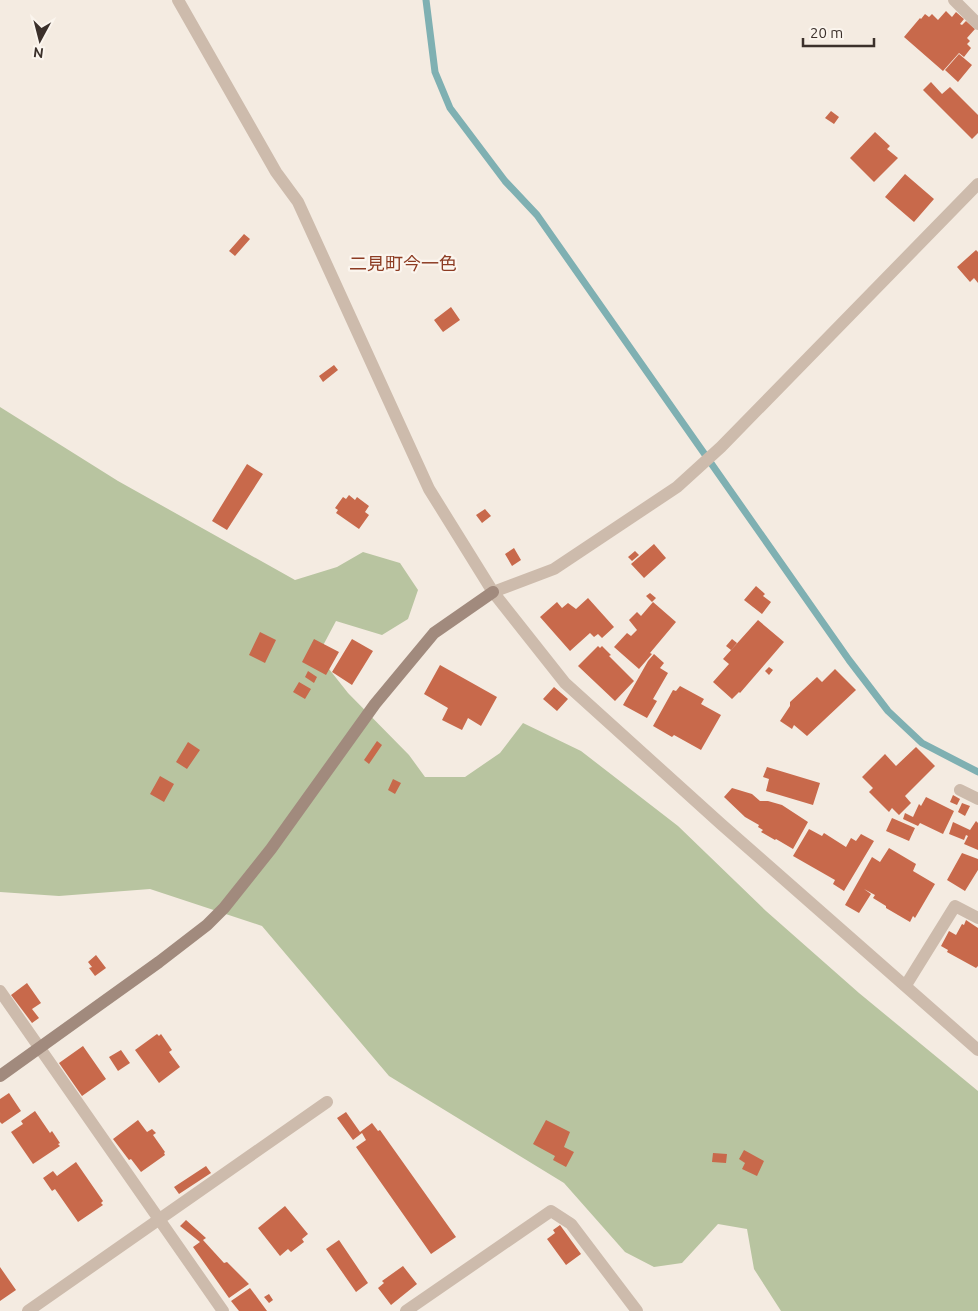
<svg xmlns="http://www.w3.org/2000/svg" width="978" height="1311" font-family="Ubuntu,'Noto Sans JP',sans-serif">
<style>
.green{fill:#b8c4a0}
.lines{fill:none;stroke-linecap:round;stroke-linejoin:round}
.stream{stroke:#7fb0b2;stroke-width:7}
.building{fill:#c8694b}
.street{stroke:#cdbbac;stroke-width:12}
.secondary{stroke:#a18a7d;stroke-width:12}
.labels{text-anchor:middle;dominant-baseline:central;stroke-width:4.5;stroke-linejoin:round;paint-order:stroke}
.quarter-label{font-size:18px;fill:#8c3b22;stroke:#fbf5ee}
</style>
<rect width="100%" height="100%" fill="#f4ebe1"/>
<path class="green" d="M0 407 118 481 295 580 337 567 363 552 400 563 418 590 408 619 382 635 336 621 318 655 348 693 409 755 425 777H465L500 753 523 723 581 751 678 826 766 911 859 993 978 1091V1311H781L754 1269 747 1229 718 1224 682 1263 654 1267 625 1252 564 1183 389 1076 262 926 150 889 59 896 0 892Z"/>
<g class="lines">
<path class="stream" d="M426 0 435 72 450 108 505 181 537 215 849 660 888 711 922 743 978 772"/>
</g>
<path class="building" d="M946 11 952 17 956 12 964 19 960 24 962 25 966 21 975 29 967 38 970 41 967 44 971 48 964 57 959 53 943 71 904 37 920 18 921 19 925 14 929 17 932 14 938 20Z
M959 54 972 65 958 82 945 70Z
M931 82 942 94 950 87 978 115V133L972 139 923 90Z
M831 111 839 117 834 124 825 118Z
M875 132 890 146 887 149 898 158 874 182 850 158Z
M905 174 934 199 914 222 885 197Z
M244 234 250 239 235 256 229 251Z
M976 250 978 252V283L974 278 970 282 957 267Z
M451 307 460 320 443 332 434 320Z
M334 365 338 370 323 382 319 376Z
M247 464 263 474 227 530 212 521Z
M349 495 355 500 357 497 369 506 365 512 369 515 359 529 336 513 338 510 335 508 343 497 346 499Z
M485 509 491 516 482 523 476 515Z
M654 544 666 558 644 578 631 564Z
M514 548 521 560 512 566 505 554Z
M635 551 639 555 632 561 628 557Z
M756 586 765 594 763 596 771 602 762 614 744 600Z
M650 593 656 598 652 602 646 596Z
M588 598 614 627 602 638 598 634 594 637 590 633 570 651 540 617 557 602 562 608 568 603 576 609Z
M653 602 676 622 650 653 652 654 639 669 614 647 627 633 631 636 637 630 629 620 637 612 641 616Z
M758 620 784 642 740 693 739 692 732 699 713 682 729 664 723 659Z
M260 632 276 640 265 663 249 655Z
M314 639 339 652 326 675 302 662Z
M352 639 373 651 352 685 332 672Z
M732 639 737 643 731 650 726 646Z
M598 646 600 648 602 646 611 655 609 656 634 681 615 701 578 666Z
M654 654 664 663 660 668 668 673 653 699 657 701 647 718 623 705 648 661Z
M440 665 497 697 481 726 468 718 462 730 442 720 448 708 424 694Z
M769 667 773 670 769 675 765 671Z
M835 669 856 690 807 736 794 725 792 729 780 721 790 706V702L817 677 822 682Z
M308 671 317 677 314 683 305 677Z
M299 682 311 689 305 699 293 692Z
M680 686 704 699 701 704 721 715 701 750 674 735 672 737 653 726 673 690 676 691Z
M554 687 568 699 557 711 543 699Z
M377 741 382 745 369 764 364 760Z
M188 742 200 750 187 769 176 762Z
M916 747 935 766 905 796 911 803 899 815 892 808 889 812 869 792 873 788 862 777 885 754 896 766Z
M767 767 820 783 813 805 766 791 769 779 763 777Z
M160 776 174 784 164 802 150 794Z
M393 779 401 783 395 794 388 790Z
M732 788 752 794 760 801H768L782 805 808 822 793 849 776 839 775 840 761 832 763 830 758 827 759 825 745 817 724 797Z
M953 795 960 799 957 805 950 802Z
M926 797 954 811 943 834 920 823 918 826 903 819 905 813 913 817 919 804 921 806Z
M962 803 970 806 965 816 958 812Z
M892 818 915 828 909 841 886 831Z
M976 821 978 823V850L964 844 968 836 966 835 964 840 949 834 953 822 970 830Z
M809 829 822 836 824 833 846 847 851 838 856 841 861 834 874 841 844 891 833 884 835 880 793 856Z
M889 848 916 864 913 871 935 884 915 918 913 916 910 922 886 908V906L873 898 875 895 864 889 871 894 859 913 845 905 872 857 880 862Z
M962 853 978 859V870L965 891 947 880Z
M966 920 978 928V966L976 968 947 952 948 950 941 946 949 931 956 935 962 924 964 925Z
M96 955 106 968 95 976 89 968 92 967 88 962Z
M27 983 41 1003 32 1009 39 1018 32 1023 11 995Z
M157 1034 159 1036 161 1034 172 1050 169 1052 180 1067 159 1083 135 1050Z
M83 1046 106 1079 82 1096 59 1063Z
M121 1050 130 1063 118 1071 109 1057Z
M9 1093 21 1111 2 1124 0 1122V1099Z
M35 1111 50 1133 52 1131 60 1143 58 1144 60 1146 33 1164 11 1132 23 1124 21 1121Z
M346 1112 360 1132 372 1123 378 1131 380 1130 456 1237 431 1254 356 1147 366 1140 362 1133 353 1140 337 1118Z
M138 1120 147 1132 152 1129 156 1133 153 1135 165 1152 164 1153 165 1155 141 1172 131 1159 129 1160 113 1139Z
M546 1120 570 1132 564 1147 574 1152 566 1167 553 1160 555 1156 533 1144Z
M744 1150 764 1161 757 1176 742 1169 745 1163 739 1159Z
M713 1153 727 1154 726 1163 712 1162Z
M76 1162 103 1201 101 1203 103 1205 78 1222 55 1189 52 1191 43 1178 53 1171 57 1176Z
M206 1166 211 1173 179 1194 174 1187Z
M285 1206 308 1234 302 1239 304 1242 291 1252 288 1249 280 1256 258 1228Z
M186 1220 206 1238 203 1240 224 1263 227 1262 249 1284 229 1298 193 1247 200 1242 180 1226Z
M560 1225 581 1254 566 1265 547 1239 555 1233 553 1230Z
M339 1240 368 1283 356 1292 326 1249Z
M403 1266 417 1284 391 1305 378 1288 384 1283 382 1281Z
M0 1267 16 1290 0 1301Z
M250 1288 253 1292 267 1311H239L231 1301Z
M269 1294 273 1300 269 1303 264 1297Z"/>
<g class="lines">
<path class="street" d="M178 0 276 172 298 202 429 489 493 592 565 683 721 824 978 1050
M954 0 978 24
M493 592 554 569 677 487 721 447 978 184
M960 790 978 799
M906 985 955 906 978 918
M0 991 223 1311
M28 1311 327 1102
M406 1311 551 1211 571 1224 637 1311"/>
<path class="secondary" d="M0 1076 159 962 207 925 224 908 271 849 375 704 434 633 493 592"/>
</g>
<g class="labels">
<g class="quarter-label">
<text x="403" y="263">二見町今一色</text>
</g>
</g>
<g transform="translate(40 40) rotate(187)" stroke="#fbf5ee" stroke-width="4" paint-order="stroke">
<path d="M0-4L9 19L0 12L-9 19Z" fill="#3b302b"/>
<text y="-8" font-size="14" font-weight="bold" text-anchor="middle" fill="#3b302b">N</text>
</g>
<path d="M803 38v8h71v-8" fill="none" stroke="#3b302b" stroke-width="2.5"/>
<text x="810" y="38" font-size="15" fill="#3b302b" stroke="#fbf5ee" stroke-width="4" paint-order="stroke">20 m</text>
</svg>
